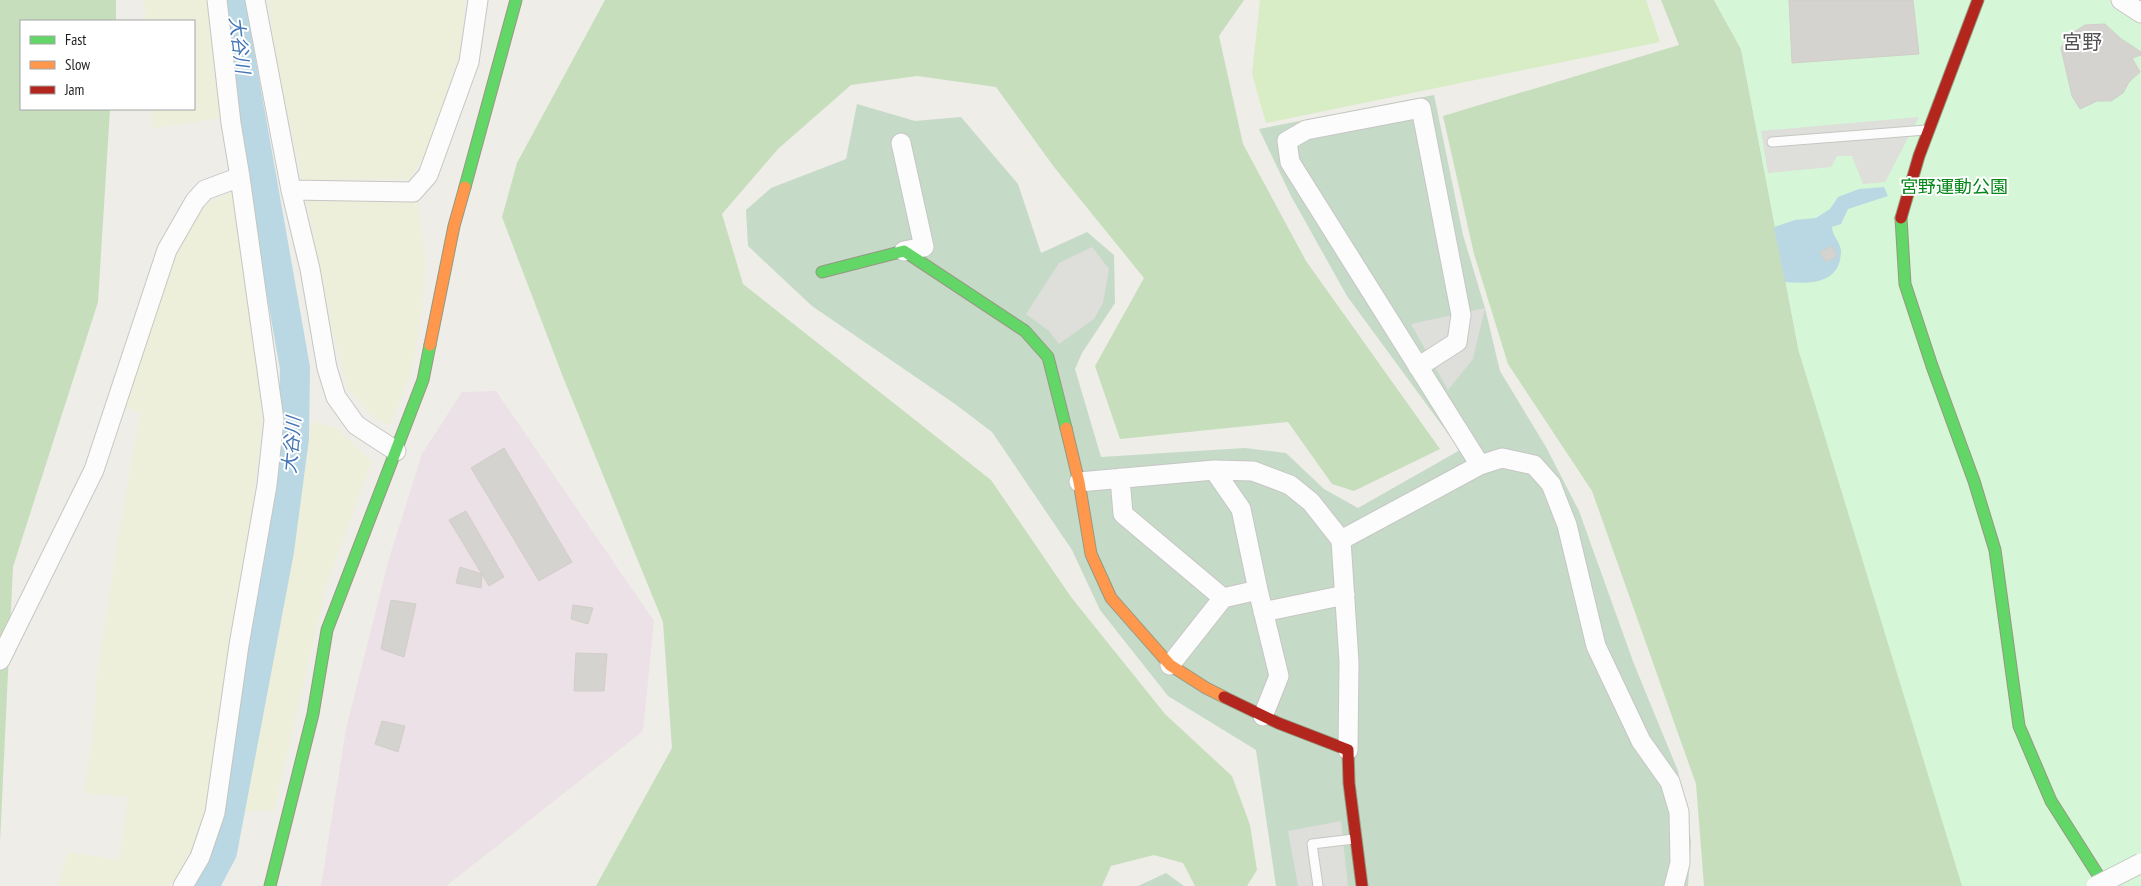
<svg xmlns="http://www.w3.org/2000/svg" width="2141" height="886" font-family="'PT Sans Narrow','Noto Sans JP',sans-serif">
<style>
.industrial{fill:#ece1e6}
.farmland{fill:#edefdb}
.grass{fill:#d8edc5}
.forest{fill:#c6debc}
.cemetery{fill:#c6dac8}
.park{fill:#d5f6d7}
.parking{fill:#dededb}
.water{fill:#bad8e3}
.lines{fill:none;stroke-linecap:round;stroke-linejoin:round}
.river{stroke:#bad8e3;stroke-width:30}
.building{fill:#d5d3cf;stroke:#d1cec9}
.lane-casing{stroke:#c6c6c4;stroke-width:11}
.street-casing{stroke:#c6c6c4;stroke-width:21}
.fast-casing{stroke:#95997f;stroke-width:13}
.slow-casing{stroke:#95997f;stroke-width:13}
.jam-casing{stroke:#95997f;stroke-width:13}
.lane{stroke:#fcfcfc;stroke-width:9}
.street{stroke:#fcfcfc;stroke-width:19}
.fast{stroke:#63d668;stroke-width:11}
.slow{stroke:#ff974d;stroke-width:11}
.jam{stroke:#b3261e;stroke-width:11}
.street-bridge-casing{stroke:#c6c6c4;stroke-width:21;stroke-linecap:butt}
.street-bridge{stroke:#fcfcfc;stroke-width:19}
.labels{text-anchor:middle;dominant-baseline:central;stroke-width:4;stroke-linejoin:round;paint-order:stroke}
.park-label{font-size:18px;fill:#058618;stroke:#fff}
.water-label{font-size:19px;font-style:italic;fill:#4576b5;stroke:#fff}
.quarter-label{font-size:20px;fill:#525252;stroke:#fff}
</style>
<rect width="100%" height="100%" fill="#eeede8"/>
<path class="industrial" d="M496 391 654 621 643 731 446 886H321L346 729 388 562 422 454 462 392Z"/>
<path class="farmland" d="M144 0H210L223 118 152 128 151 109H194V21H146Z
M269 0H465L461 51 424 157 410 179 302 180 274 51Z
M232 192 263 416 253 500 228 666 206 807 197 845 170 886H57L68 852 119 860 128 797 84 793 93 733 97 675 117 545 140 413 124 406 178 242 207 203Z
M306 198 418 202 426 261 422 310 412 370 390 426 372 416 347 388 327 308Z
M317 422 336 428 372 461 326 587 274 811H238L276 616 308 427Z"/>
<path class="grass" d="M1260 0H1646L1660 42 1266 123 1252 74Z"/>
<path class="forest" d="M0 0H116V21H21V109H110L98 302 13 567 0 842Z
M605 0H1244L1219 36 1243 144 1306 261 1440 449 1354 491 1332 484 1288 422 1120 439 1095 366 1144 278 1054 167 996 87 917 76 851 85 778 149 722 214 743 284 991 480 1071 597 1165 714 1232 776 1250 825 1257 870 1247 886H1195L1183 863 1154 855 1111 866 1102 886H596L672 748 663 622 563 377 502 217 517 163Z
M1661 0H1714L1741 49 1799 352 2060 886H1704L1696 784 1592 491 1508 364 1474 254 1443 116 1679 45Z"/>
<path class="cemetery" d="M1434 95 1463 235 1485 308 1500 371 1546 447 1579 511 1634 664 1678 771 1691 841 1688 886H1276L1256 750 1168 696 1100 610 1072 550 992 432 955 404 812 306 748 246 746 210 771 188 846 159 857 104 915 121 961 117 1018 184 1041 253 1087 232 1114 255 1115 303 1082 353 1075 369 1101 457 1245 448 1286 453 1324 489 1358 508 1460 450 1347 296 1291 196 1259 129Z
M1166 873 1184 886H1138Z"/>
<path class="park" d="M1714 0H2141V886H1962L1799 352 1741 49Z"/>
<path class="parking" d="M1919 117 1885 182 1863 184 1852 156H1837L1831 167 1768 173 1761 131Z
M1092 247 1109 269 1103 303 1094 319 1059 344 1049 331 1026 314 1059 263Z
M1485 308 1473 359 1448 390 1411 324Z
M1341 821 1348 886H1298L1288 831Z"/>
<path class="water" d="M1884 187 1888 196 1848 209 1841 224 1832 227C1832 236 1841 242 1841 252 1840 285 1808 284 1785 282L1774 227 1795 220 1816 218 1830 209 1838 197 1859 189Z"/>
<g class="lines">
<path class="river" d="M204 886 222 852 279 551 294 438 295 368 237 40 234 0"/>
</g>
<path class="building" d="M1789 0H1913L1919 54 1792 63Z
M2105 24 2120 38 2141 52V55L2132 58 2140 72 2129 82 2123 93 2111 101H2097L2080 109 2072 96 2061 48 2069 35 2085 25Z
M1832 246 1837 256 1826 262 1820 252Z
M504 448 572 562 539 581 471 468Z
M466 511 504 577 489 586 449 520Z
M460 567 482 574 481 588 456 583Z
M391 600 416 604 404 657 381 649Z
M573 605 593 608 588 624 571 619Z
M576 653 607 654 604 691H574Z
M382 721 405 726 398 752 375 744Z"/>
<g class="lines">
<g class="lane-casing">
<path id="lane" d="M1772 142 1926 130
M1318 886 1312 844 1354 839"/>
</g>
<g class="street-casing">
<path id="street" d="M255 0 291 190 310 269 327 368 336 397 356 425 396 451
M2121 0 2141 13
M901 143 924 247 904 251
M291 190 413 192 428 175 469 62 478 0
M1418 367 1457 342 1461 315 1421 108 1306 130 1287 141 1290 162 1480 465
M1214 470 1241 509 1258 590
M1120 478 1123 514 1223 598 1258 590 1279 676 1263 716
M1079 482 1214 470 1253 471 1290 485 1311 502 1341 540
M1263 612 1345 595
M0 660 94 470 167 250 195 201 205 190 240 177
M1170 665 1223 598
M1348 750 1349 662 1341 540 1480 465 1502 458 1534 465 1551 484 1567 525 1596 646 1641 741 1670 782 1679 812 1680 863 1674 886
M183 886 200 857 215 813 239 645 267 485 274 420 240 177 231 123 217 0"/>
</g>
<g class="fast-casing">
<path id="fast" d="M465 187 516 0
M1901 218 1905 284 1932 366 1974 481 1995 550 2019 726 2051 801 2105 886
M822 272 904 251 1025 331 1048 357 1066 428
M270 886 313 714 327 630 423 380 430 345"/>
</g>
<g class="slow-casing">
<path id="slow" d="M430 345 454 226 465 187
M1066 428 1079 482 1091 554 1111 598 1170 665 1206 688 1224 697"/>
</g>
<g class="jam-casing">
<path id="jam" d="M1901 218 1919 156 1978 0
M1224 697 1278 723 1348 750 1349 783 1362 886"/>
</g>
<use href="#lane" class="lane"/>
<use href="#street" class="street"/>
<use href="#fast" class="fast"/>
<use href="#slow" class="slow"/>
<use href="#jam" class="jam"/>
<g class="street-bridge-casing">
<path id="street-bridge" d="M2096 886 2141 863"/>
</g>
<use href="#street-bridge" class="street-bridge"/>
</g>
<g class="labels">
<g class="park-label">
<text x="1954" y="186">宮野運動公園</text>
</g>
<g class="water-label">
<text transform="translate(240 45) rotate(83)">大谷川</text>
<text transform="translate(291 445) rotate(-85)">大谷川</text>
</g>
<g class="quarter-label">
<text x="2082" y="42">宮野</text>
</g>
</g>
<rect x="20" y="20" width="175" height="90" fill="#ffffff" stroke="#a5a5a5"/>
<rect x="30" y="36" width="25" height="8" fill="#63d668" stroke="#a5a5a5"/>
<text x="65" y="45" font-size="15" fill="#1f1f1f">Fast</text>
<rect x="30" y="61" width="25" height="8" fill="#ff974d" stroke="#a5a5a5"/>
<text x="65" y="70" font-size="15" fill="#1f1f1f">Slow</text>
<rect x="30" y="86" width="25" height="8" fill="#b3261e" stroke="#a5a5a5"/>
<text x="65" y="95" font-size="15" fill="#1f1f1f">Jam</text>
</svg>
